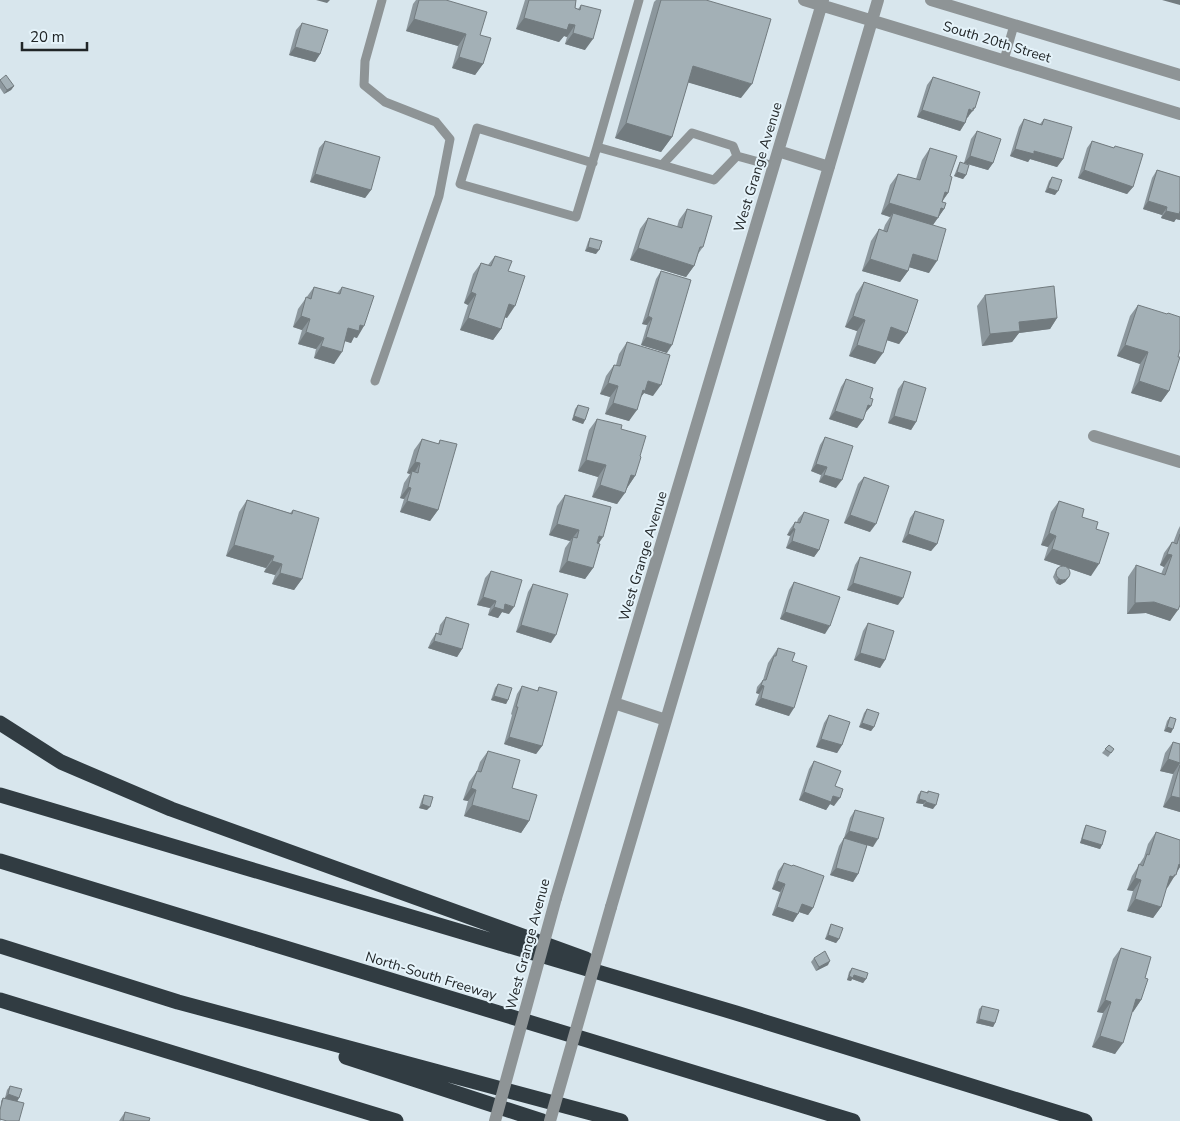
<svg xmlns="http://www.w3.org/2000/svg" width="1180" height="1121" font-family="'Nunito Sans',sans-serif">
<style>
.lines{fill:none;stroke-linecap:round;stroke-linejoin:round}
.service{stroke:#8e9496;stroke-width:9}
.minor{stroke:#8e9496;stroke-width:12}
.tertiary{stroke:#8e9496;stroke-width:12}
.motorway{stroke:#313c42;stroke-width:15}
.tertiary-bridge{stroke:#8e9496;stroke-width:12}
.wall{fill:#8c979d}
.shaded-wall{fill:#727b7f}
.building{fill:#a3b0b6;stroke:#727b7f}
.labels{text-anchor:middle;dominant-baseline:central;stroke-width:4;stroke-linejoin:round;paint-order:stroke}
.street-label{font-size:14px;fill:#202527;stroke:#e5f3fa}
</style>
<rect width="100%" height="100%" fill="#d8e6ed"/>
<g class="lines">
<path class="service" d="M639 0 597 147 662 165 692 133 733 146 737 156 774 166
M1004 60 1014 25
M593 163 477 128 460 184 576 217 597 147
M662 165 714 180 737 156
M375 381 439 196 450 139 436 122 385 102 364 85 365 61 382 0"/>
<path class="minor" d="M1094 436 1180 462"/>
<path class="tertiary" d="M804 0 1180 114
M931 0 1180 75
M778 151 829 167
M614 703 666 720
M556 898 823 0
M611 907 878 0"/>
<path class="motorway" d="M0 723 61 762 171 809 586 959
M0 795 736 1013 1085 1121
M0 861 853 1121
M0 946 178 1002 621 1121
M0 1000 396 1121
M346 1057 542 1121"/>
<path class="tertiary-bridge" d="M495 1121 556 898
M550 1121 611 907"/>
</g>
<path class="wall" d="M416 0H446L480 35 483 64 475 75 452 68 458 46 406 31 413 4Z
M525 0H576L575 8 578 9 581 5 585 50 565 44 567 37 564 36 559 42 516 29Z
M656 0H706L741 98 688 82 672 137 661 152 615 138 654 2Z
M302 23 320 54 315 62 289 55 296 30Z
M933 77 969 116 967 118 965 123 960 131 917 117 927 85Z
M0 80 14 86 11 90 4 94 0 88Z
M1024 119 1040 124 1044 119 1063 159 1057 167 1030 159 1028 162 1010 156 1019 127Z
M977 131 993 163 988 170 964 163 971 139Z
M325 141 371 190 365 198 310 182 319 148Z
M1092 141 1114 148 1133 187 1127 194 1078 178 1087 148Z
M930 148 950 176 948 193 942 202 944 209 933 225 929 273 909 267 908 271 900 282 862 271 871 241 879 229 883 231 885 225 890 217 881 214 890 185 898 174 916 179 922 160Z
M960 162 966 175 963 179 954 176 958 166Z
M1157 170 1180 177V220L1176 219 1174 222 1161 218 1162 215 1143 209 1152 178Z
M1052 177 1055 195 1045 192 1049 181Z
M687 209 703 247 698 254 694 266 686 277 630 260 640 229 648 218 677 227 679 220Z
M590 238 596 254 585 251 588 242Z
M495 256 508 271 507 318 505 317 501 329 493 340 460 330 468 305 464 303 473 274 481 263 488 265Z
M661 271 667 353 641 345 647 325 642 324 656 279Z
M864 282 907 333 899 344 887 340 875 364 849 356 857 331 845 327 856 294Z
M314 287 337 293 342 287 357 338 354 337 351 343 345 341 334 364 314 358 316 349 298 344 302 330 293 327 298 309Z
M985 295 1057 318 1050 329 1019 333 1012 342 982 346 977 306Z
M1138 305 1169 391 1161 402 1131 393 1140 364 1117 356 1130 316Z
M627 342 653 396 644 393 640 398 629 421 605 414 610 397 600 394 606 376 614 365H616L619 354Z
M846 379 870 398 871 406 865 413 863 420 857 428 829 419 841 387Z
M904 381 916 422 911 430 888 423 898 389Z
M578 405 585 420 583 424 572 420 575 409Z
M597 419 635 476 627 488 617 504 592 497 598 477 578 471 589 430Z
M825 437 836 488 819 482 821 475 811 471 820 445Z
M422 439 438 444 440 440 438 510 430 521 400 512 404 499 400 498 404 483 410 474 407 473 414 450Z
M864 477 870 532 844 523 858 484Z
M565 495 598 544 593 568 585 579 559 572 565 548 570 541 549 535 557 506Z
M247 500 290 513 293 510 302 579 294 590 272 584 275 575 264 572 266 568 226 556 239 512Z
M1059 501 1082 517 1096 529 1091 576 1068 568V578L1065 582 1060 585 1056 583 1053 577 1057 568 1062 566 1044 560 1048 547 1041 545 1051 512Z
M915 511 937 544 931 551 902 542 910 518Z
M804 512 819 550 814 557 786 548 790 536 787 535 790 529 795 522H797L798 519Z
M1180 526V605L1170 621 1146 613 1127 614 1128 577 1136 565 1161 574 1164 567 1160 565 1164 553 1172 542 1173 543 1178 530Z
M860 557 898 605 847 590 855 565Z
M491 571 509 614 502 612 498 618 488 615 490 608 477 605 485 578Z
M794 582 825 634 780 619 789 590Z
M533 584 551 643 516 632 528 592Z
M446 617 462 649 457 657 428 648 431 641 436 633 438 634 440 625Z
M868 623 885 660 880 668 854 660 863 631Z
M778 648 792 661 789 716 755 705 759 694 756 693 757 687 763 680 768 663Z
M498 684 508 700 506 704 491 700 495 688Z
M522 686 537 691 539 687 542 746 536 754 504 744 512 715 511 714 517 694Z
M867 709 874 727 871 731 859 727 864 713Z
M829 715 842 745 837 753 816 747 824 723Z
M1170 717 1171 733 1164 731 1167 721Z
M1173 742 1180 744V812L1163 807 1173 774 1160 771 1165 753Z
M1109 745 1114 749 1108 757 1102 753Z
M488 751 512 788 529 821 521 833 464 816 468 801 463 800 469 782 477 771 480 762Z
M814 761 835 786 834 806 830 804 826 810 799 800 809 769Z
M921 791 927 793 928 791 933 809 923 806V804L916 803 918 795Z
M424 795 427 810 419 808 422 799Z
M855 810 873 847 867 845 858 874 853 882 830 875 839 846 844 838 850 818Z
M1086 825 1102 845 1100 849 1080 843 1084 829Z
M1156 832 1180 840V867L1166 888 1161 907 1153 918 1127 911 1133 891 1127 890 1132 876 1144 857 1148 844Z
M784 863 813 908 808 915 799 912 793 922 772 915 780 892 772 889 778 871Z
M831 924 839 939 836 943 825 939 829 928Z
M1121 948 1145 978 1141 1000 1133 1012H1132L1115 1054 1092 1047 1103 1013 1097 1012 1113 959Z
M814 958 828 965 816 971 811 962Z
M852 968 866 979 863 983 852 979 851 981 847 980 849 972Z
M982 1006 995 1023 993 1027 976 1023 979 1009Z
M10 1086 19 1098 0 1121 1 1101 3 1098H5L7 1090Z
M125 1112 149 1121H119Z"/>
<path class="shaded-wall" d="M316 0H330L327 3Z
M1162 0H1180V5Z
M524 18 569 24 575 25 567 37 564 36 559 42 516 29Z
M414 19 466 34 458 46 406 31Z
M573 33 593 39 585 50 565 44Z
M295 47 320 54 315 62 289 55Z
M459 57 483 64 475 75 452 68Z
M693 66 752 84 741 98 683 81Z
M14 86 11 90 4 94 7 90Z
M973 108H975L967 118 964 117 969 109Z
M922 110 965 123 960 131 917 117Z
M626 123 672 137 661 152 615 138Z
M1015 149 1034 151 1063 159 1057 167 1030 159 1028 162 1010 156Z
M970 156 993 163 988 170 964 163Z
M1084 170 1133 187 1127 194 1078 178Z
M957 172 966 175 963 179 954 176Z
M315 174 371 190 365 198 310 182Z
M1048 188 1058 191 1055 195 1045 192Z
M945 192 948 193 940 204Z
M1148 201 1167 207 1162 215 1143 209Z
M889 203 941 208 944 209 930 229 893 213 890 217 881 214Z
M1166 211H1180V220L1176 219 1174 222 1161 218Z
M588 247 599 250 596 254 585 251Z
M638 248 694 266 686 277 630 260Z
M913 254 937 261 929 273 905 266Z
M870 259 908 271 900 282 862 271Z
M471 292 476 294 468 305 464 303Z
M509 304 515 306 507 318 501 316Z
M301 316 310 319 302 330 293 327Z
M648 316 652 318 647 325 642 324Z
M853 316 865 320 857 331 845 327Z
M468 318 501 329 493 340 460 330Z
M1057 318 1050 329 1019 333 1012 342 982 346 990 334 1019 322Z
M360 325 364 326 357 338 354 337 351 343 341 340 348 328Z
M891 327 907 333 899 344 883 339Z
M306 332 324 338 316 349 298 344Z
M646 337 672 345 667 353 641 345Z
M857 345 883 353 875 364 849 356Z
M1125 345 1148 352 1140 364 1117 356Z
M321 346 342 352 334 364 314 358Z
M648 381 661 385 653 396 644 393 637 402 635 401Z
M1139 381 1169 391 1161 402 1131 393Z
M608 383 618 386 610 397 600 394Z
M613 403 637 410 629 421 605 414Z
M868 405 871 406 865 413 862 412Z
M835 411 863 420 857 428 829 419Z
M574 416 585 420 583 424 572 420Z
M894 416 916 422 911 430 888 423Z
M586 460 606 465 598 477 578 471Z
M415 462 420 463 413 475 412 471 410 474 407 473Z
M816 464 827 467 821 475 811 471Z
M631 475 635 476 627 488 623 487Z
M824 475 842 480 836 488 819 482Z
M600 485 625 493 617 504 592 497Z
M408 487 411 488 404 499 400 498Z
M407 501 438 510 430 521 400 512Z
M850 515 876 524 870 532 844 523Z
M557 524 579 530 570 541 549 535Z
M793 528 795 529 790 536 787 535Z
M1049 533 1056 536 1048 547 1041 545Z
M908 534 937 544 931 551 902 542Z
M599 536 603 537 595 549Z
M792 541 819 550 814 557 786 548Z
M234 545 274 556 266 568 226 556Z
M1052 549 1099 564 1091 576 1044 560Z
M1167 554 1172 555 1164 567 1160 565Z
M272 561 282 564 275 575 264 572Z
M567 561 593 568 585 579 559 572Z
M280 573 302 579 294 590 272 584Z
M1068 578 1065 582 1060 585 1056 583 1058 579Z
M853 583 903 598 898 605 847 590Z
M483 597 496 601 490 608 477 605Z
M1154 602 1178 610 1170 621 1146 613 1127 614 1135 603Z
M505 604 514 607 509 614 502 612 498 618 488 615 494 607Z
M785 612 830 626 825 634 780 619Z
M521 625 556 635 551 643 516 632Z
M434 641 462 649 457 657 428 648Z
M860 653 885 660 880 668 854 660Z
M761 685 764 686 759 694 756 693Z
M494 696 508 700 506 704 491 700Z
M761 698 794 708 789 716 755 705Z
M862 723 874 727 871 731 859 727Z
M1167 727 1173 729 1171 733 1164 731Z
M509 737 542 746 536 754 504 744Z
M821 739 842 745 837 753 816 747Z
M1168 759 1180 763 1173 774 1160 771Z
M471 788 476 790 468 801 463 800Z
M804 792 833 796 840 798 834 806 830 804 826 810 799 800Z
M1171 796 1180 798V812L1163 807Z
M919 799 926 801 923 804 916 803Z
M926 802 936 805 933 809 923 806Z
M422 804 430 807 427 810 419 808Z
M472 805 529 821 521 833 464 816Z
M849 831 878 839 873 847 844 838Z
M1082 839 1102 845 1100 849 1080 843Z
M1179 864 1180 865V867L1168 887 1166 889 1162 887Z
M836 868 858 874 853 882 830 875Z
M1135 878 1141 880 1133 891 1127 890Z
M777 881 785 884 780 892 772 889Z
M1135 899 1161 907 1153 918 1127 911Z
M802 904 813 908 808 915 796 911Z
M777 907 798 914 793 922 772 915Z
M828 935 839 939 836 943 825 939Z
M830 961 828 965 816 971 819 967Z
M854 975 866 979 863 983 852 979 851 981 847 980 849 976Z
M1136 999 1141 1000 1133 1012 1128 1010Z
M1105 1000 1111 1002 1103 1013 1097 1012Z
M979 1019 995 1023 993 1027 976 1023Z
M1100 1036 1123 1043 1115 1054 1092 1047Z
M8 1094 19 1098 17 1102 5 1098Z"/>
<path class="building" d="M419 0H446L487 12 480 35 491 38 483 64 459 57 466 34 414 19Z
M529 0H576L575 8 580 10 581 5 601 10 593 39 573 33 575 25 569 24 567 30 524 18Z
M661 0H706L771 19 752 84 693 66 672 137 626 123Z
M302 23 328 30 320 54 295 47Z
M6 75 14 86 7 90 0 80Z
M933 77 980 92 975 108H973V111L969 109 965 123 922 110Z
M1024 119 1042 125 1044 119 1072 127 1063 159 1034 151V154L1015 149Z
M977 131 1001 139 993 163 970 156Z
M325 141 380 157 371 190 315 174Z
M1092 141 1114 148 1115 146 1143 154 1133 187 1084 170Z
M930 148 957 156 950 176 952 177 948 193 945 192 942 202 946 203 944 209 941 208 938 218 889 203 898 174 920 180Z
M960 162 969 165 966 175 957 172Z
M1157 170 1180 177V211L1179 214 1166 211 1167 207 1148 201Z
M1052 177 1062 180 1058 191 1048 188Z
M687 209 712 216 703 247H700L694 266 638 248 648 218 682 228Z
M893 213 946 229 937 261 913 254 908 271 870 259 879 229 887 232Z
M590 238 602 241 599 250 588 247Z
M495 256 512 261 508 271 525 276 515 306 509 304 501 329 468 318 476 294 471 292 481 263 491 266Z
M661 271 691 280 672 345 646 337 652 318 648 316Z
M864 282 918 300 907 333 891 327 883 353 857 345 865 320 853 316Z
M1054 286 1057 318 1019 322 1020 331 990 334 985 295Z
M314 287 340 294 342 287 374 296 364 326 360 325 359 331 348 328 342 352 321 346 324 338 306 332 310 319 301 316 306 297 311 299Z
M1138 305 1167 314 1168 313 1180 317V349L1178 357H1180L1169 391 1139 381 1148 352 1125 345Z
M627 342 670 355 661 385 648 381 645 391 643 390 637 410 613 403 618 386 608 383 614 365 620 366Z
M846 379 873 388 870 398 873 399 871 406 868 405 863 420 835 411Z
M904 381 926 388 916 422 894 416Z
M578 405 589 408 585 420 574 416Z
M597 419 622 425 621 429 646 436 640 456 641 457 635 476 631 475 625 493 600 485 606 465 586 460Z
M825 437 853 446 842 480 824 475 827 467 816 464Z
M422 439 439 444 440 440 457 444 438 510 407 501 411 488 408 487 412 471 418 473 420 463 415 462Z
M864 477 889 486 876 524 850 515Z
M565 495 611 507 603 537 599 536 597 543 600 544 593 568 567 561 573 537 577 538 579 530 557 524Z
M247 500 292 514 293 510 319 518 302 579 280 573 282 564 272 561 274 556 234 545Z
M1059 501 1084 509 1082 517 1098 522 1096 529 1109 533 1099 564 1052 549 1056 536 1049 533Z
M915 511 944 520 937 544 908 534Z
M804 512 829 520 819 550 792 541 795 529 793 528 795 522 800 523Z
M1180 534V605L1178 610 1154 602 1135 603 1136 565 1165 575 1172 555 1167 554 1172 542 1177 544Z
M860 557 911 572 903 598 853 583Z
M1056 573a7 7 0 1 1 14 0a7 7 0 1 1-14 0Z
M491 571 522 580 514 607 505 604 504 610 494 607 496 601 483 597Z
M794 582 840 597 830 626 785 612Z
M533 584 568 594 556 635 521 625Z
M446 617 469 624 462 649 434 641 436 633 441 635Z
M868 623 894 631 885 660 860 653Z
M778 648 795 653 792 661 807 666 794 708 761 698 764 686 761 685 763 680H766L774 656H776Z
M498 684 512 688 508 700 494 696Z
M522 686 538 691 539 687 557 692 542 746 509 737 518 707H516Z
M867 709 879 713 874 727 862 723Z
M829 715 850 722 842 745 821 739Z
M1170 717 1176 719 1173 729 1167 727Z
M1173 742 1180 744V763L1168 759Z
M1109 745 1114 749 1111 753 1105 749Z
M488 751 520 760 512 788 537 795 529 821 472 805 476 790 471 788 477 771 481 772Z
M814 761 841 771 835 786 843 789 840 798 833 796 831 802 804 792Z
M1180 765V798L1171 796Z
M921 791 928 793V791L939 794 936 805 926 802V801L919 799Z
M424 795 433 797 430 807 422 804Z
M855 810 884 818 878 839 849 831Z
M1086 825 1106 831 1102 845 1082 839Z
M1156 832 1180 840V865L1179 864 1176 875H1174V877L1170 876 1161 907 1135 899 1141 880 1135 878 1139 864 1143 866 1147 854 1149 855Z
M844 838 867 845 858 874 836 868Z
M784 863 792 866 793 865 824 876 813 908 802 904 798 914 777 907 785 884 777 881Z
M831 924 843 928 839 939 828 935Z
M1121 948 1151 957 1145 978 1148 979 1141 1000 1136 999 1123 1043 1100 1036 1111 1002 1105 1000Z
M825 951 830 961 819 967 814 958Z
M852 968 868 973 866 979 854 975 853 978 849 976Z
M982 1006 999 1010 995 1023 979 1019Z
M10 1086 22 1089 19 1098 8 1094Z
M3 1098 24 1103 19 1121H7L0 1119V1110Z
M125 1112 150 1118 149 1121H123Z"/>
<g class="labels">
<g class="street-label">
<text transform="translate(997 42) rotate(17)">South 20th Street</text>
<text transform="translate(758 167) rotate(-73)">West Grange Avenue</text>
<text transform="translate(643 556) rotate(-73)">West Grange Avenue</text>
<text transform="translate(528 944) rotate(-75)">West Grange Avenue</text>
<text transform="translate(431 976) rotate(17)">North-South Freeway</text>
</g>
</g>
<path d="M22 42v8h65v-8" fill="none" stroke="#202527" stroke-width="2.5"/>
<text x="30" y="42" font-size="15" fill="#202527" stroke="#e5f3fa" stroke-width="4" paint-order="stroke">20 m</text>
</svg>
